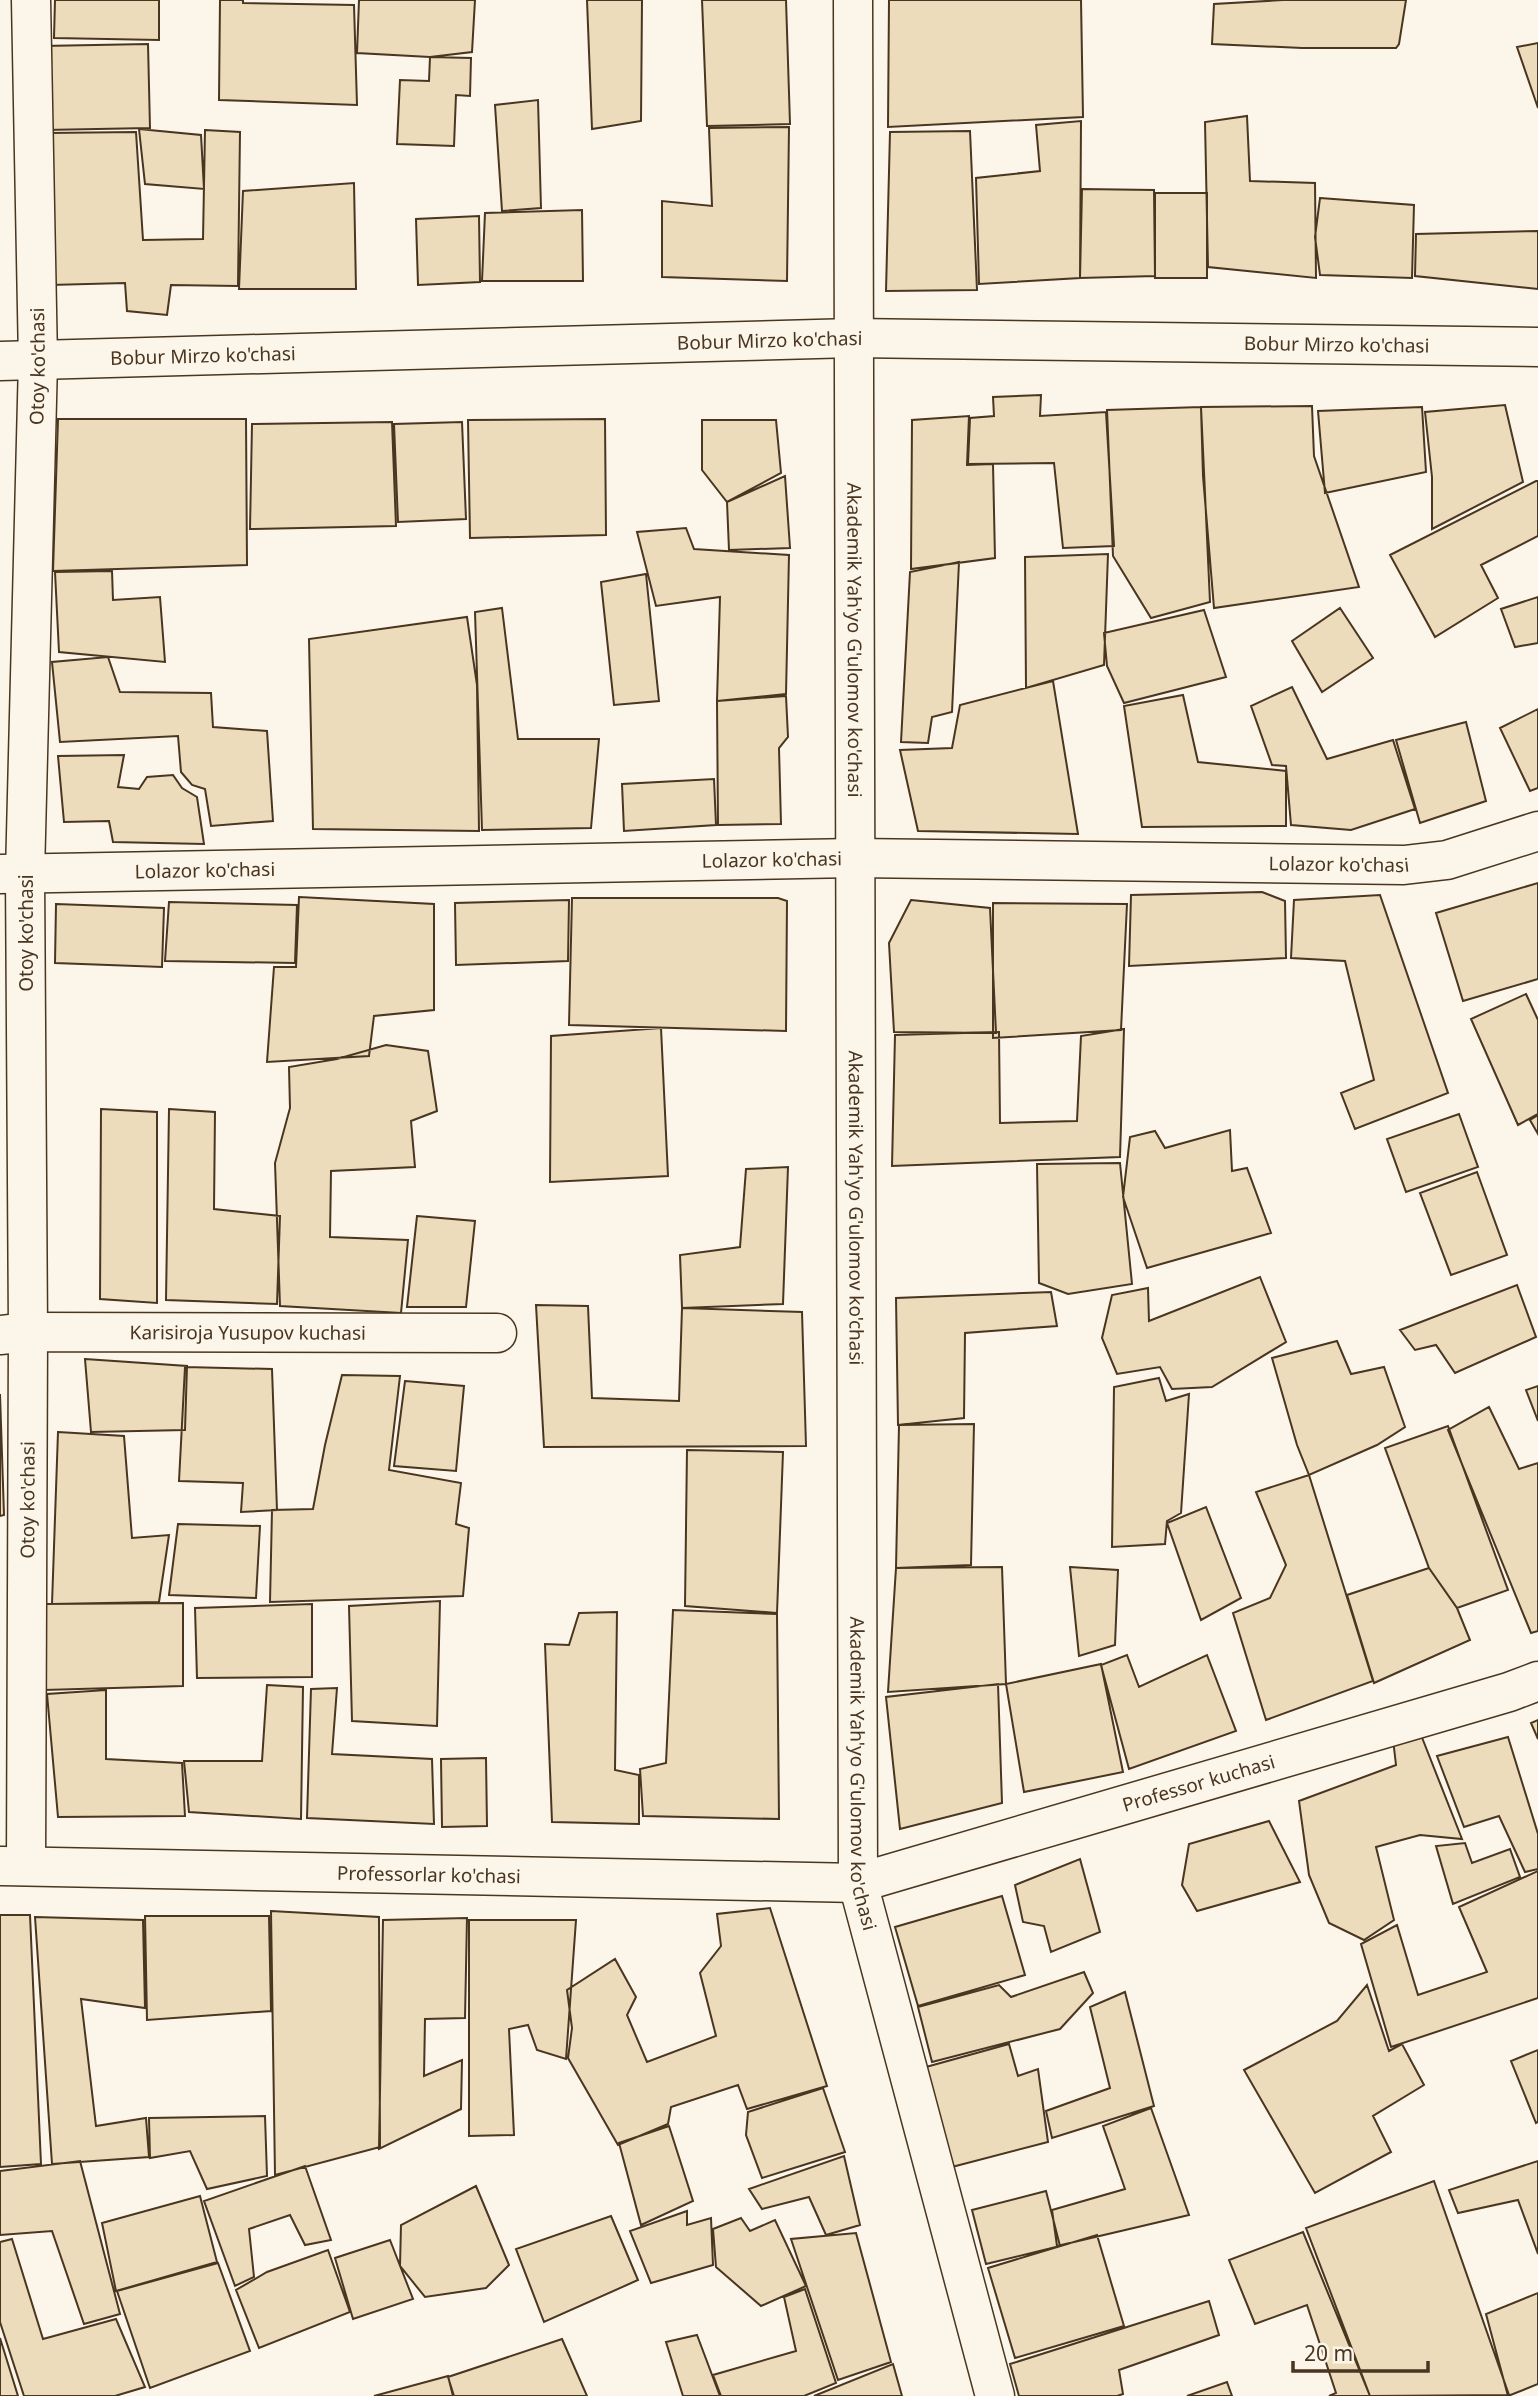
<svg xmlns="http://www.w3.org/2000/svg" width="1538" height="2396" font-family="'Noto Sans',sans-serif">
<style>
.building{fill:#ecdcbc;stroke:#4a3520;stroke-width:2}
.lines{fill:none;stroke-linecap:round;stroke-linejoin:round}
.minor-casing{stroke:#4a3520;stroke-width:41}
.major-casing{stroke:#4a3520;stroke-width:41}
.minor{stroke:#fbf6e9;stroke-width:38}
.major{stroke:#fbf6e9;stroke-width:38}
.labels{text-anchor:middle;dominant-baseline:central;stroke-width:5;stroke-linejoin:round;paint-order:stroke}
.street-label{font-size:19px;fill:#4a3520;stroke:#fbf6e9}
</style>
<rect width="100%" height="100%" fill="#fbf6e9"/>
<path class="building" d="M55 0H159V40L54 38Z
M220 0H243V3L354 5 357 105 219 100Z
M359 0H475L472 52 430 57 357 53Z
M587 0H642L641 121 592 129Z
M702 0H786L790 124 707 126Z
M889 0H1081L1083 117 888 127Z
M1283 0H1406L1399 44 1396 48H1302L1212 44 1214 4Z
M1538 43V108L1517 47Z
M148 44 150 128 44 130 42 46Z
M430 57 471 58 470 96 456 95 454 146 397 144 400 80 429 81Z
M538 100 541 208 502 211 495 105Z
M1247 116 1250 181 1315 183 1316 278 1208 267 1205 122Z
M1081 121 1080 278 979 284 976 178 1040 171 1036 125Z
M789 127 787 281 662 277V201L712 206 709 128Z
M139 129 201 135 204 189 145 184Z
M205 130 240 132 238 286 171 285 167 315 127 311 125 283 50 285 46 133 136 132 143 240 203 239Z
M970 131 977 290 886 291 890 132Z
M354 183 356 289H239L243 191Z
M1082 189 1154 190 1155 276 1080 278Z
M1155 193H1207V278H1155Z
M1320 198 1414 205 1412 278 1320 275 1315 237Z
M582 210 583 281H482L485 213Z
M479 216 480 282 418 285 416 219Z
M1538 231V289L1415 276 1416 234Z
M1041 395 1040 416 1106 412 1114 546 1063 548 1054 463 968 464 970 418 994 416 993 397Z
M1505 405 1523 482 1432 529V477L1425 412Z
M1312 406 1314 456 1359 587 1214 608 1203 476 1201 407Z
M1201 407 1210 602 1151 618 1113 556 1107 410Z
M1422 407 1426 472 1325 493 1318 411Z
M969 416 967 465 993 464 995 558 911 569 912 420Z
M58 419H246L247 565 53 571Z
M605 419 606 535 470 538 468 420Z
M702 420H776L781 473 727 502 702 470Z
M392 422 396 526 250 529 252 424Z
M462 422 466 519 398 522 394 424Z
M785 476 790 548 729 550 727 502Z
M1536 481H1538V536L1481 565 1498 598 1435 637 1390 555Z
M686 528 694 549 789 555 786 694 717 701 720 597 656 606 637 532Z
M1108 554 1104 665 1026 688 1025 557Z
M959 562 952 712 932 717 928 743 901 742 910 572Z
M112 571 113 600 160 597 165 662 59 652 55 572Z
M646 574 659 701 614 705 601 582Z
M1538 597V643L1515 647 1501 609Z
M502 608 518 739H599L591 828 482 830 475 612Z
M1340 608 1373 658 1322 692 1292 641Z
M1204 610 1226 677 1124 703 1107 666 1104 633Z
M467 617 477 685 479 831 313 829 309 639Z
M108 657 120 692 211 693 213 727 267 731 273 821 211 826 205 789 192 785 181 772 178 736 60 742 52 662Z
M1053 681 1078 834 918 831 900 750 952 748 960 705Z
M1292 687 1327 759 1393 740 1415 809 1351 830 1291 825 1286 766 1272 765 1251 706Z
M1183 695 1198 762 1286 771V826L1142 827 1124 706Z
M786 696 788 737 779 748 781 824 718 825 717 701Z
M1538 709V788L1530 791 1500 728Z
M1466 722 1486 801 1420 823 1396 740Z
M124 755 118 787 139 789 147 777 173 775 182 788 197 797 204 844 113 842 109 821 64 822 58 756Z
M714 779 716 825 624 831 622 784Z
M1538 883V979L1463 1001 1436 913Z
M1262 892 1285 901 1286 958 1129 966 1131 895Z
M1380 895 1448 1093 1355 1129 1341 1093 1374 1080 1345 961 1291 958 1294 900Z
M299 897 434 904V1010L374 1016 369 1056 267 1062 274 967H296Z
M572 898H778L787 901 786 1031 569 1025Z
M569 900 568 961 456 965 455 903Z
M911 900 990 908 996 1033 894 1032 889 943Z
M169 902 297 905 295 963 165 961Z
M993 903 1127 904 1121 1030 993 1038Z
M56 904 164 908 162 967 55 963Z
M1526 994 1538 1020V1114L1518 1125 1471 1019Z
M661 1028 668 1176 550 1182 551 1036Z
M1124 1029 1120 1157 892 1166 895 1035 999 1032 1000 1123 1077 1121 1081 1036Z
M386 1045 428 1051 437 1111 411 1121 415 1167 331 1171 330 1237 408 1240 401 1313 280 1306 275 1163 290 1108 289 1067 337 1059Z
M101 1109 157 1112V1303L100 1299Z
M169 1109 215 1112 214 1209 280 1216 277 1304 166 1300Z
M1459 1114 1478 1167 1406 1192 1387 1139Z
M1538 1115V1134L1530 1120Z
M1230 1130 1232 1171 1247 1168 1271 1233 1147 1268 1123 1197 1130 1137 1155 1131 1165 1148Z
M1120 1163 1132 1284 1068 1294 1039 1283 1037 1164Z
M788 1167 783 1304 682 1308 680 1255 740 1247 746 1169Z
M1477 1172 1507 1255 1451 1275 1420 1193Z
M417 1216 475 1221 466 1307H407Z
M1260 1277 1286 1342 1212 1387 1172 1389 1160 1367 1117 1374 1102 1338 1112 1295 1148 1288 1149 1321Z
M1517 1285 1536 1337 1455 1373 1436 1345 1415 1350 1400 1330Z
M1051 1292 1057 1326 965 1333 964 1418 898 1425 896 1298Z
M536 1305 588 1306 592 1398 679 1401 682 1308 802 1312 806 1446 544 1447Z
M1337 1341 1351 1374 1384 1367 1405 1427 1377 1445 1309 1475 1297 1445 1272 1358Z
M85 1359 187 1366 185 1430 91 1432Z
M185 1367 272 1369 277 1510 241 1512 243 1483 179 1481Z
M342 1375 400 1376 389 1470 461 1483 456 1524 469 1528 463 1596 270 1602 272 1510 313 1509 325 1445Z
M1159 1378 1166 1401 1189 1394 1181 1513 1167 1521 1165 1544 1112 1547 1114 1387Z
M405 1381 464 1386 456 1471 394 1466Z
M1538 1386V1421L1526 1390Z
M0 1394 4 1515 0 1516Z
M1489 1407 1519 1469 1538 1463V1631L1531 1633 1448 1430Z
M974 1424 971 1565 896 1568 899 1425Z
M1448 1426 1508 1590 1457 1608 1429 1568 1385 1448Z
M58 1432 124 1436 132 1538 169 1535 159 1602 52 1604Z
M687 1450 783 1452 777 1613 685 1606Z
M1309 1475 1373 1681 1266 1720 1233 1613 1270 1598 1286 1565 1256 1492Z
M1206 1507 1241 1598 1201 1620 1167 1523Z
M178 1524 260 1526 256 1598 169 1595Z
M1002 1567 1006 1684 888 1692 896 1568Z
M1070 1567 1118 1570 1115 1645 1079 1656Z
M1429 1568 1457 1608 1470 1640 1374 1683 1347 1595Z
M440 1601 437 1726 352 1721 349 1606Z
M183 1603V1686L44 1690 42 1604Z
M312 1604V1677L197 1678 195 1608Z
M673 1610 777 1614 779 1819 643 1816 640 1769 666 1763Z
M617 1612 615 1770 639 1775V1824L552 1822 545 1644 569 1645 579 1613Z
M1127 1655 1139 1687 1207 1655 1236 1731 1129 1769 1101 1665Z
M1101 1664 1123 1772 1024 1792 1006 1684Z
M998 1684 1002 1803 900 1829 886 1697Z
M267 1685 303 1687 301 1819 189 1812 184 1761H262Z
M337 1688 332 1754 432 1759 434 1824 307 1818 311 1689Z
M106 1690V1759L182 1763 185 1816 58 1817 47 1694Z
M1538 1720V1739L1531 1723Z
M1421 1735 1462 1839 1420 1835 1376 1847 1394 1920 1364 1940 1329 1923 1309 1875 1299 1801 1396 1765 1393 1739Z
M1508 1737 1538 1834V1869L1525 1872 1499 1816 1464 1827 1437 1756Z
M486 1758 487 1826 442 1827 441 1759Z
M1269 1821 1300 1882 1197 1911 1182 1885 1189 1844Z
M1465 1843 1472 1863 1510 1849 1520 1877 1453 1904 1436 1846Z
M1080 1859 1100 1932 1051 1952 1044 1926 1023 1922 1015 1885Z
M1538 1871V1998L1391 2047 1361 1944 1397 1925 1418 1995 1487 1972 1459 1907Z
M1002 1896 1025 1975 918 2006 895 1927Z
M770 1908 827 2086 747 2109 738 2085 671 2107 668 2124 618 2145 568 2058 572 2028 567 1990 615 1959 636 1997 627 2015 647 2062 716 2036 700 1973 721 1946 717 1914Z
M271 1911 379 1917 380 2147 275 2175Z
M0 1915H30L41 2164 0 2167Z
M145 1916H269L271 2011 147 2020Z
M35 1917 143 1920 145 2008 81 1999 96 2126 146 2118 149 2157 52 2164Z
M467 1918 465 2018 425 2019 424 2076 462 2060 461 2109 379 2149 383 1920Z
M469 1920H576L566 2059 537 2050 528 2025 509 2029 514 2135 469 2136Z
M1084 1972 1093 1993 1060 2029 932 2062 918 2007 999 1985 1011 1997Z
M1367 1985 1389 2051 1402 2044 1424 2085 1373 2116 1391 2152 1315 2193 1244 2070 1337 2021Z
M1125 1992 1154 2106 1052 2138 1046 2111 1110 2088 1090 2007Z
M1009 2044 1018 2076 1038 2069 1048 2142 952 2167 926 2067Z
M1538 2050V2122L1536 2123 1511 2061Z
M823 2088 845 2152 762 2178 746 2135 748 2112Z
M1151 2108 1189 2215 1057 2246 1052 2210 1125 2189 1103 2126Z
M265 2116 267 2176 207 2189 190 2151 150 2158 149 2118Z
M669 2126 693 2201 641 2225 619 2143Z
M844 2156 860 2225 826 2235 809 2197 762 2209 749 2189Z
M80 2161 120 2314 84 2324 52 2231 0 2235V2171Z
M1538 2161V2254L1518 2200 1458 2213 1449 2190Z
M305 2166 331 2240 305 2245 290 2215 249 2229 254 2277 235 2286 204 2201Z
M1434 2181 1509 2395 1370 2396 1306 2228Z
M476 2186 509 2265 486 2288 425 2297 400 2266 401 2225Z
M1046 2191 1060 2246 986 2264 972 2210Z
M200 2196 217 2262 116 2291 102 2223Z
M687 2211V2225L711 2218 713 2265 651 2283 630 2231Z
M611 2216 638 2280 544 2322 516 2249Z
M741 2218 750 2231 775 2220 806 2286 761 2306 716 2267 713 2229Z
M1303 2232 1370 2396H1329L1336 2393 1307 2305 1255 2324 1229 2260Z
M856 2233 891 2362 838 2380 791 2239Z
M1097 2235 1124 2326 1015 2358 988 2268Z
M12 2239 43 2339 116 2319 145 2387 115 2396H24L0 2322V2242Z
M390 2240 413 2299 353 2319 335 2258Z
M328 2250 350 2312 259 2348 236 2290 267 2272Z
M218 2263 250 2351 150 2388 117 2291Z
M805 2289 836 2383 804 2396H721L713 2375 796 2351 784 2297Z
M1538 2293V2384L1508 2396 1486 2314Z
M1209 2301 1219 2335 1119 2370 1123 2394 1117 2396H1019L1010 2364Z
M697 2335 720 2396H683L666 2342Z
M0 2338 18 2396H0Z
M562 2339 587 2396H454L448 2377Z
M893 2364 902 2396H814Z
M448 2376 453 2396H374Z
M1227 2382 1232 2396H1187Z"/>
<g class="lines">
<g class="minor-casing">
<g id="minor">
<path id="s1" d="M0 361 853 338 1538 347"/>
<path id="s2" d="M0 874 854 858 1404 865 1447 860 1538 831"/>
<path id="s3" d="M0 1335 28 1332 497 1333"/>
<path id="s4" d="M2 1866 858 1883 1509 1692 1538 1681"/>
<path id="s5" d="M26 1866 28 1332 25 874 38 361 31 0"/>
</g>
</g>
<g class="major-casing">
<g id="major">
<path id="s6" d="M853 0 858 1883 995 2396"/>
</g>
</g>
<use href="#minor" class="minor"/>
<use href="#major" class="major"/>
</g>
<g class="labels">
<g class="street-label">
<text stroke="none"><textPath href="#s1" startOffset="770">Bobur Mirzo ko'chasi</textPath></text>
<text stroke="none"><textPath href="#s1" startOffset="1337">Bobur Mirzo ko'chasi</textPath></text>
<text stroke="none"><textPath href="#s1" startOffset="203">Bobur Mirzo ko'chasi</textPath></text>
<text stroke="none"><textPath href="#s5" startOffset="1500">Otoy ko'chasi</textPath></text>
<text stroke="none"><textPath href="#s6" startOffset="640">Akademik Yah'yo G'ulomov ko'chasi</textPath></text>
<text stroke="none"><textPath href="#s2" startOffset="772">Lolazor ko'chasi</textPath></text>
<text stroke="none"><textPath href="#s2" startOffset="1339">Lolazor ko'chasi</textPath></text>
<text stroke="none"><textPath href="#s2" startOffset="205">Lolazor ko'chasi</textPath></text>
<text transform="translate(26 933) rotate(-90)">Otoy ko'chasi</text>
<text stroke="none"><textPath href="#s6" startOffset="1208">Akademik Yah'yo G'ulomov ko'chasi</textPath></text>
<text stroke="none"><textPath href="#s3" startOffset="248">Karisiroja Yusupov kuchasi</textPath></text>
<text stroke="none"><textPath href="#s5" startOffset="366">Otoy ko'chasi</textPath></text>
<text stroke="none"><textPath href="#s6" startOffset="1774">Akademik Yah'yo G'ulomov ko'chasi</textPath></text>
<text stroke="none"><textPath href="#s4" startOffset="1211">Professor kuchasi</textPath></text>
<text stroke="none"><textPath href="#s4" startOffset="427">Professorlar ko'chasi</textPath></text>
</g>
</g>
<path d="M1293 2361v10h135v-10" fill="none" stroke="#4a3520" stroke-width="3.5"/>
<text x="1304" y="2361" font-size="21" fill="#4a3520" stroke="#fbf6e9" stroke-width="5" paint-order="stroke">20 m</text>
</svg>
